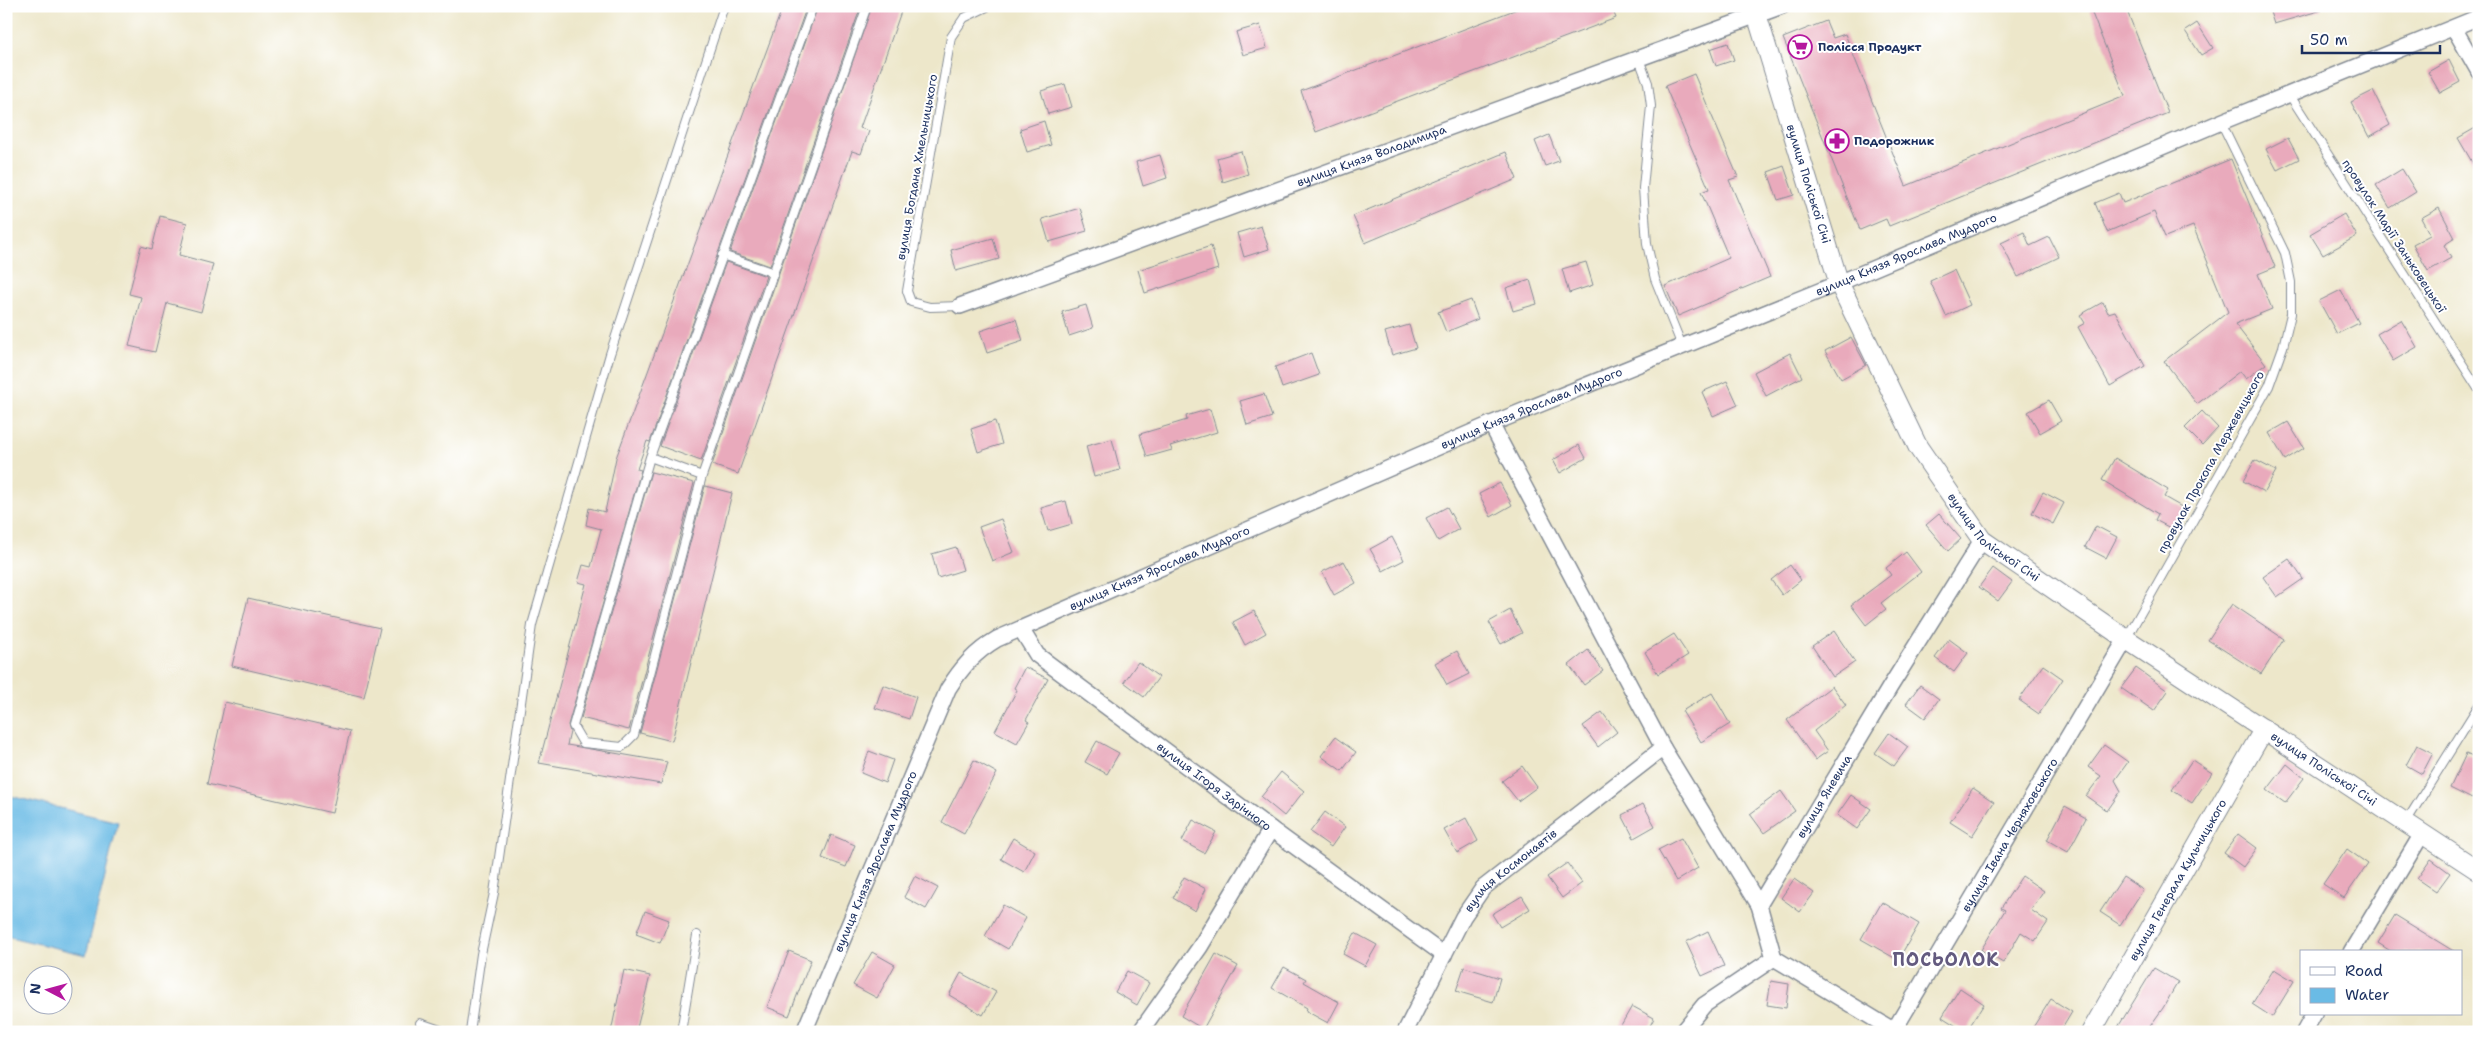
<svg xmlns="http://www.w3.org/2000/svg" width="2485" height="1038" font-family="'Shantell Sans',sans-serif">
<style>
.water{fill:#6abbe5;stroke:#4275a2}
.building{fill:#e9aabc}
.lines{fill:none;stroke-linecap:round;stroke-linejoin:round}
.service-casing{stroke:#848b94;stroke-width:10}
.minor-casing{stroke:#848b94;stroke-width:18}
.tertiary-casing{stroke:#848b94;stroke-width:21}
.service{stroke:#fff;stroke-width:8}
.minor{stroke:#fff;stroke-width:15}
.tertiary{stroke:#fff;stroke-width:19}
.labels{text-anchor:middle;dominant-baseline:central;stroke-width:4;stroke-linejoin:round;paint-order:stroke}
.poi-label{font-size:12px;font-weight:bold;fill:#1b2f5e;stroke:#fff;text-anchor:start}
.street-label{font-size:12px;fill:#1b2f5e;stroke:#fff}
.district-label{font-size:18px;font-weight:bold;letter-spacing:1px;fill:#635a7f;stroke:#fff}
</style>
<rect width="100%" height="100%" fill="#fff"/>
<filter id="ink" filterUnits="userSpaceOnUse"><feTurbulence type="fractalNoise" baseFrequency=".02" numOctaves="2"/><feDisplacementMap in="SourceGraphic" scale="10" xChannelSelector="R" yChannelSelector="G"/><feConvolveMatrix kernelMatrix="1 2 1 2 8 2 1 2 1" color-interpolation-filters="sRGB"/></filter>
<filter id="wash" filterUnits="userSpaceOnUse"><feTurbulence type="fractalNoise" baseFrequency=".0096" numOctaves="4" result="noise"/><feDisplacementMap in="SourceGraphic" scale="20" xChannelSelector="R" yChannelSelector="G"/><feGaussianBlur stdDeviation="1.12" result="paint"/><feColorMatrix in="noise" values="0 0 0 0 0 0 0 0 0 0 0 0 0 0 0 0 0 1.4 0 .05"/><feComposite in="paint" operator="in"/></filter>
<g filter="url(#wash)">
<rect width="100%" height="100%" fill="#ede7ca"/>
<path class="water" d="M6 795 118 822 86 955 6 936Z"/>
<g id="blocks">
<path class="building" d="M783 6H807L650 442 647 441 637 469 641 470 568 725 570 732 567 745 667 762 661 784 539 763 586 584 578 582 583 565 591 567 601 529 586 525 589 508 605 512 616 458Z
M818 6H861L770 266 730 252Z
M872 6H903L860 128 869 131 861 154 852 151 738 474 712 465Z
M1525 6H1611L1616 18 1316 132 1301 91Z
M2089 6H2125L2168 113 1889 226 1886 219 1860 230 1783 38 1826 21 1833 38 1845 34 1906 186 2125 96Z
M2268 6H2321L2322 10 2274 24Z
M2197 23 2213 48 2201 55 2185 31Z
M1260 25 1267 48 1243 55 1236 32Z
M1728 43 1734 60 1716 66 1710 49Z
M2449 60 2460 82 2440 93 2428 72Z
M1694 74 1738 177 1729 180 1770 277 1678 316 1665 286 1729 258 1701 192 1709 189 1665 86Z
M1065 84 1072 107 1048 114 1041 91Z
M2373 91 2390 125 2369 137 2351 102Z
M1044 121 1051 145 1027 152 1020 129Z
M2479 126V174L2458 138Z
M1549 135 1559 161 1545 166 1535 141Z
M2288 138 2299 159 2277 170 2266 149Z
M1241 151 1248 174 1223 182 1217 158Z
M1506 152 1517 179 1365 243 1353 216Z
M1160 155 1167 178 1143 186 1136 162Z
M2231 159 2275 267 2258 274 2272 309 2235 324 2266 364 2246 379 2240 371 2197 404 2164 361 2228 312 2193 226 2165 237 2154 212 2107 232 2095 203 2119 193 2123 203Z
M1784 166 1794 195 1778 200 1768 172Z
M2402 169 2416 192 2390 208 2376 185Z
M1080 208 1087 231 1049 242 1042 219Z
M2439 208 2455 238 2444 245 2451 258 2428 271 2413 244 2430 235 2421 218Z
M2344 214 2357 236 2323 255 2310 234Z
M160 216 187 223 179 255 213 264 201 312 167 303 155 352 129 346 141 297 129 294 141 246 152 249Z
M1261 226 1269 249 1244 257 1237 233Z
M2024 232 2030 246 2049 237 2059 257 2018 277 2001 243Z
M993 238 999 259 956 271 951 250Z
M1211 246 1218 269 1145 293 1138 270Z
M726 262 766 276 701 461 660 446Z
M1586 262 1593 285 1569 293 1562 269Z
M1954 270 1970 305 1946 316 1930 281Z
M1530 280 1537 304 1513 311 1506 288Z
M2341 290 2359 323 2337 334 2319 301Z
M1471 300 1478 319 1446 332 1438 312Z
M2103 302 2108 313 2115 311 2145 366 2110 386 2078 327 2085 323 2080 315Z
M1086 305 1093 328 1069 336 1062 312Z
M1016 319 1023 341 987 353 980 331Z
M2401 320 2417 347 2393 361 2377 334Z
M1409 325 1416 348 1392 355 1385 332Z
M1851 337 1866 365 1841 379 1825 351Z
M1311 353 1319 375 1282 388 1275 367Z
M1790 353 1802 377 1766 396 1754 372Z
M1727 381 1738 405 1713 416 1702 392Z
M1264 394 1272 417 1247 425 1240 401Z
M2049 400 2061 421 2040 433 2028 412Z
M1210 409 1217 432 1170 446 1172 450 1147 457 1140 434 1187 420 1186 416Z
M2202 411 2218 428 2202 445 2185 428Z
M995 421 1002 444 978 452 971 429Z
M2288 422 2304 448 2285 460 2269 433Z
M1112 439 1120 470 1094 477 1086 446Z
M1579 445 1586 458 1560 473 1553 460Z
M2115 458 2168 490 2164 497 2187 510 2176 531 2155 520 2158 514 2102 480Z
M2255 460 2276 471 2264 492 2243 481Z
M651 472 694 483 629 730 581 718Z
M1500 483 1512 505 1491 517 1479 494Z
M705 486 732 493 672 741 640 733Z
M2043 492 2064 503 2053 524 2032 513Z
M1066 501 1072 524 1048 531 1041 508Z
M1447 507 1459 529 1438 541 1426 518Z
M1939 514 1961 539 1948 551 1926 525Z
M1001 519 1014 552 992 561 979 527Z
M2096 526 2117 537 2106 558 2085 547Z
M1392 537 1404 560 1383 571 1370 549Z
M956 547 963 570 938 578 932 554Z
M1906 552 1921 572 1881 603 1886 609 1866 625 1851 605 1891 575 1886 568Z
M2289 559 2303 579 2277 597 2263 577Z
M1344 561 1356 583 1334 595 1322 572Z
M1790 565 1801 580 1782 595 1771 580Z
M1993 568 2012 582 1998 601 1979 587Z
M248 598 380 628 364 697 232 666Z
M2232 604 2284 639 2261 674 2208 640Z
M1510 610 1522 633 1501 644 1489 622Z
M1254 611 1266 633 1245 645 1233 622Z
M1834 631 1855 662 1833 677 1812 646Z
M1674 634 1688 655 1658 674 1645 652Z
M1949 639 1968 653 1954 672 1935 658Z
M1588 650 1603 671 1584 685 1569 665Z
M1457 651 1469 674 1447 685 1435 663Z
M1138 662 1159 677 1144 697 1124 682Z
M2043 665 2063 679 2039 714 2019 700Z
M1025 667 1048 679 1026 720 1029 722 1017 743 995 731 1017 690 1014 688Z
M2136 668 2168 691 2154 711 2121 688Z
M883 685 916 697 909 719 875 708Z
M1920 685 1939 699 1925 718 1906 704Z
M1832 686 1846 705 1814 731 1828 751 1815 760 1787 720Z
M1712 693 1730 724 1701 742 1682 711Z
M225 702 350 731 332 813 207 784Z
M1602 712 1617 732 1598 747 1583 726Z
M1889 733 1908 747 1894 766 1875 753Z
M1335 737 1356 752 1342 771 1321 756Z
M1097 741 1119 753 1107 774 1085 762Z
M2104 745 2128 762 2115 780 2121 791 2107 811 2086 796 2101 776 2088 767Z
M2417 745 2433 753 2422 774 2406 765Z
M869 751 893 760 885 783 861 773Z
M2466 754 2479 760V785L2472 799 2450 788Z
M974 760 997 773 964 834 942 822Z
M2192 760 2212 773 2192 803 2172 790Z
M2287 764 2304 778 2285 803 2267 790Z
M1522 766 1537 787 1518 801 1502 781Z
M1281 772 1304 791 1284 816 1261 797Z
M1973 788 1994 802 1972 836 1950 822Z
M1781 791 1795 811 1764 833 1750 814Z
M1851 795 1871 809 1857 829 1837 815Z
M1643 804 1655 826 1634 838 1622 815Z
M2065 806 2086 818 2068 852 2047 840Z
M1325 812 1345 827 1331 847 1310 832Z
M1466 818 1478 841 1457 853 1444 830Z
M1193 820 1216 832 1204 853 1182 841Z
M2238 834 2257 848 2243 867 2224 853Z
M831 835 855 845 846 867 822 858Z
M1013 838 1035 851 1024 872 1001 859Z
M1681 838 1698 868 1676 881 1658 850Z
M2347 849 2368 864 2344 898 2323 884Z
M2431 859 2450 873 2436 892 2417 879Z
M1567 863 1582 883 1562 898 1547 877Z
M915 876 938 888 926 909 904 897Z
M2022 876 2044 891 2031 910 2048 922 2035 941 2021 932 2003 963 1981 950 2005 910 2001 908Z
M1184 877 1206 889 1195 911 1173 898Z
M2123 877 2143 890 2120 925 2100 912Z
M1794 879 1814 893 1800 912 1781 898Z
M1522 896 1530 909 1500 927 1492 914Z
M1882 902 1919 924 1898 960 1861 939Z
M1003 905 1026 918 1008 949 985 936Z
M645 911 669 920 660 943 636 934Z
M2395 915 2455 952H2392L2378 943Z
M1708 931 1724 966 1702 976 1686 942Z
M1355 933 1377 945 1365 966 1343 954Z
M789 951 811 960 789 1016 767 1007Z
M872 952 895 965 877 998 853 985Z
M1216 954 1238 966 1203 1029 1181 1016Z
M1284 967 1306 979 1304 982 1339 1002 1328 1023 1306 1011 1307 1008 1272 988Z
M1464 967 1500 978 1493 1002 1456 991Z
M2154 968 2178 982 2163 1008 2146 1032H2115Z
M2274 969 2294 981 2272 1017 2252 1004Z
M624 970 650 976 636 1032H611Z
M1127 971 1149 983 1137 1005 1115 992Z
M961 973 996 992 983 1015 949 995Z
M1771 981 1789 984 1786 1008 1767 1005Z
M1960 988 1984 1004 1966 1032 1942 1017Z
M2051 999 2072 1012 2060 1032H2030Z
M1632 1006 1654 1018 1647 1032H1629L1620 1027Z"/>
</g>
</g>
<g filter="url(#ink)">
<use href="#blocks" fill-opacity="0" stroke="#848b94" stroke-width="1"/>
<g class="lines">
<g class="service-casing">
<path id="service" d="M813 6 650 457 573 726 583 743 622 747 634 735 702 476 867 6
M1639 59 1648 83 1651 106 1643 188 1647 244 1655 279 1682 346
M2289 94 2479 390
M722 255 774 273
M960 306 930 307 911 302 907 291 951 37 964 18 989 6
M650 457 702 476
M2126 639 2269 386 2283 347 2291 314V282L2285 253 2221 122
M2406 822 2479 705
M420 1023 446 1032
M470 1032 481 954 494 893 532 625 610 354 724 6
M681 1032 697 935"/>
</g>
<g class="minor-casing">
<g id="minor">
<path d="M2454 28 2479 72"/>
<path id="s1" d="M960 306 1782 6"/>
<path d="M1491 424 1663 748 1759 905"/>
<path id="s2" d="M1021 629 1037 655 1271 829 1200 947 1140 1032"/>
<path d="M1271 829 1444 955"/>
<path d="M2351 952 2422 834"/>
<path d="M1774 958 1896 1032"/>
<path id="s3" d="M804 1032 948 689C962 667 975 652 997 639L1491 424 1839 283 2221 122 2479 17"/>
<path id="s4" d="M1405 1032 1463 917 1483 888 1663 748"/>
<path id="s5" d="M1682 1032 1704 1005 1774 958 1759 905 1890 687 1982 540"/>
<path id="s6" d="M1893 1032 2126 639"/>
<path d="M2304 1032 2314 1014"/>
</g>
</g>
<g class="tertiary-casing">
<g id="tertiary">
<path id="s7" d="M1754 6 1839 283 1918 447 1982 540 2126 639 2479 871"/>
<path id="s8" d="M2091 1032 2264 729"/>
</g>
</g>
<use href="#service" class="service"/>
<use href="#minor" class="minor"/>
<use href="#tertiary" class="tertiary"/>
</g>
</g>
<defs>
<g id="supermarket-ring" transform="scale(1.25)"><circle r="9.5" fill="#fff" stroke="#b5179e" stroke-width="1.5"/><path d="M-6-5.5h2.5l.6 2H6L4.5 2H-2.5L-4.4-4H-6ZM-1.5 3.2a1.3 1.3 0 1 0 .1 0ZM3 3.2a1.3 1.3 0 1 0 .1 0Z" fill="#b5179e"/></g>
<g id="pharmacy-ring" transform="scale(1.25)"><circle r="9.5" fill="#fff" stroke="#b5179e" stroke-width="1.5"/><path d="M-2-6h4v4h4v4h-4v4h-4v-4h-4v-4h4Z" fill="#b5179e"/></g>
</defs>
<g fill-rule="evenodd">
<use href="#supermarket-ring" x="1800" y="47"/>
<use href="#pharmacy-ring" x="1837" y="141"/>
</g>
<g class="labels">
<g class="poi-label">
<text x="1818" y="47">Полісся Продукт</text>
<text x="1854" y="141">Подорожник</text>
</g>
<g class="street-label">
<text stroke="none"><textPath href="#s1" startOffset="438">вулиця Князя Володимира</textPath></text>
<text transform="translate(917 167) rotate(-80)">вулиця Богдана Хмельницького</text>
<text stroke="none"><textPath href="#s7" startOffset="186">вулиця Поліської Січі</textPath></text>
<text transform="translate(2394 236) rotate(57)">провулок Марії Заньковецької</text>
<text stroke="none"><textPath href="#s3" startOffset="1430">вулиця Князя Ярослава Мудрого</textPath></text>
<text stroke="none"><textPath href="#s3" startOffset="1025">вулиця Князя Ярослава Мудрого</textPath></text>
<text transform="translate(2211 462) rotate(-61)">провулок Прокопа Мержевицького</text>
<text stroke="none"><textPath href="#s7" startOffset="591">вулиця Поліської Січі</textPath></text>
<text stroke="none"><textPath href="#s3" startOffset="620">вулиця Князя Ярослава Мудрого</textPath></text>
<text stroke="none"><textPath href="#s7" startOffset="996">вулиця Поліської Січі</textPath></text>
<text stroke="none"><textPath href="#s2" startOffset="251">вулиця Ігоря Зарічного</textPath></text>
<text stroke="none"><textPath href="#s5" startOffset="301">вулиця Яневича</textPath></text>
<text stroke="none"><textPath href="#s6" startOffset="229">вулиця Івана Черняховського</textPath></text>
<text stroke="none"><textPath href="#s3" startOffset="185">вулиця Князя Ярослава Мудрого</textPath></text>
<text stroke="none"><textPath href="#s4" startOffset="196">вулиця Космонавтів</textPath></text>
<text stroke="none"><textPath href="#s8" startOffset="175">вулиця Генерала Кульчицького</textPath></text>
</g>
<g class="district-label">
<text x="1946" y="960">ПОСЬОЛОК</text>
</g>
</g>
<rect width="2485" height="1038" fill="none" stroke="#fff" stroke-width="25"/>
<rect x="2300" y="950" width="162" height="65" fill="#ffffff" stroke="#a4acbf"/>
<rect x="2310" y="967" width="25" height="8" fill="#ffffff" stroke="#a4acbf"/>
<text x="2345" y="976" font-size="15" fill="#1b2f5e">Road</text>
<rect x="2310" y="988" width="25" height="15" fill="#6abbe5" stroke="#a4acbf"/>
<text x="2345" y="1000" font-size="15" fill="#1b2f5e">Water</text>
<g transform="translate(48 990) rotate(276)"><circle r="24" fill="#ffffff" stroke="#a4acbf"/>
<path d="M0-4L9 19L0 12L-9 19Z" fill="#b5179e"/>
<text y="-8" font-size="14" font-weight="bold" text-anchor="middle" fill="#1b2f5e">N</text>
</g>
<path d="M2302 45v8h138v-8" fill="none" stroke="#1b2f5e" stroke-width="2.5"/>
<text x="2310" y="45" font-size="15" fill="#1b2f5e" stroke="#ffffff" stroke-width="4" paint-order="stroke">50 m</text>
</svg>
